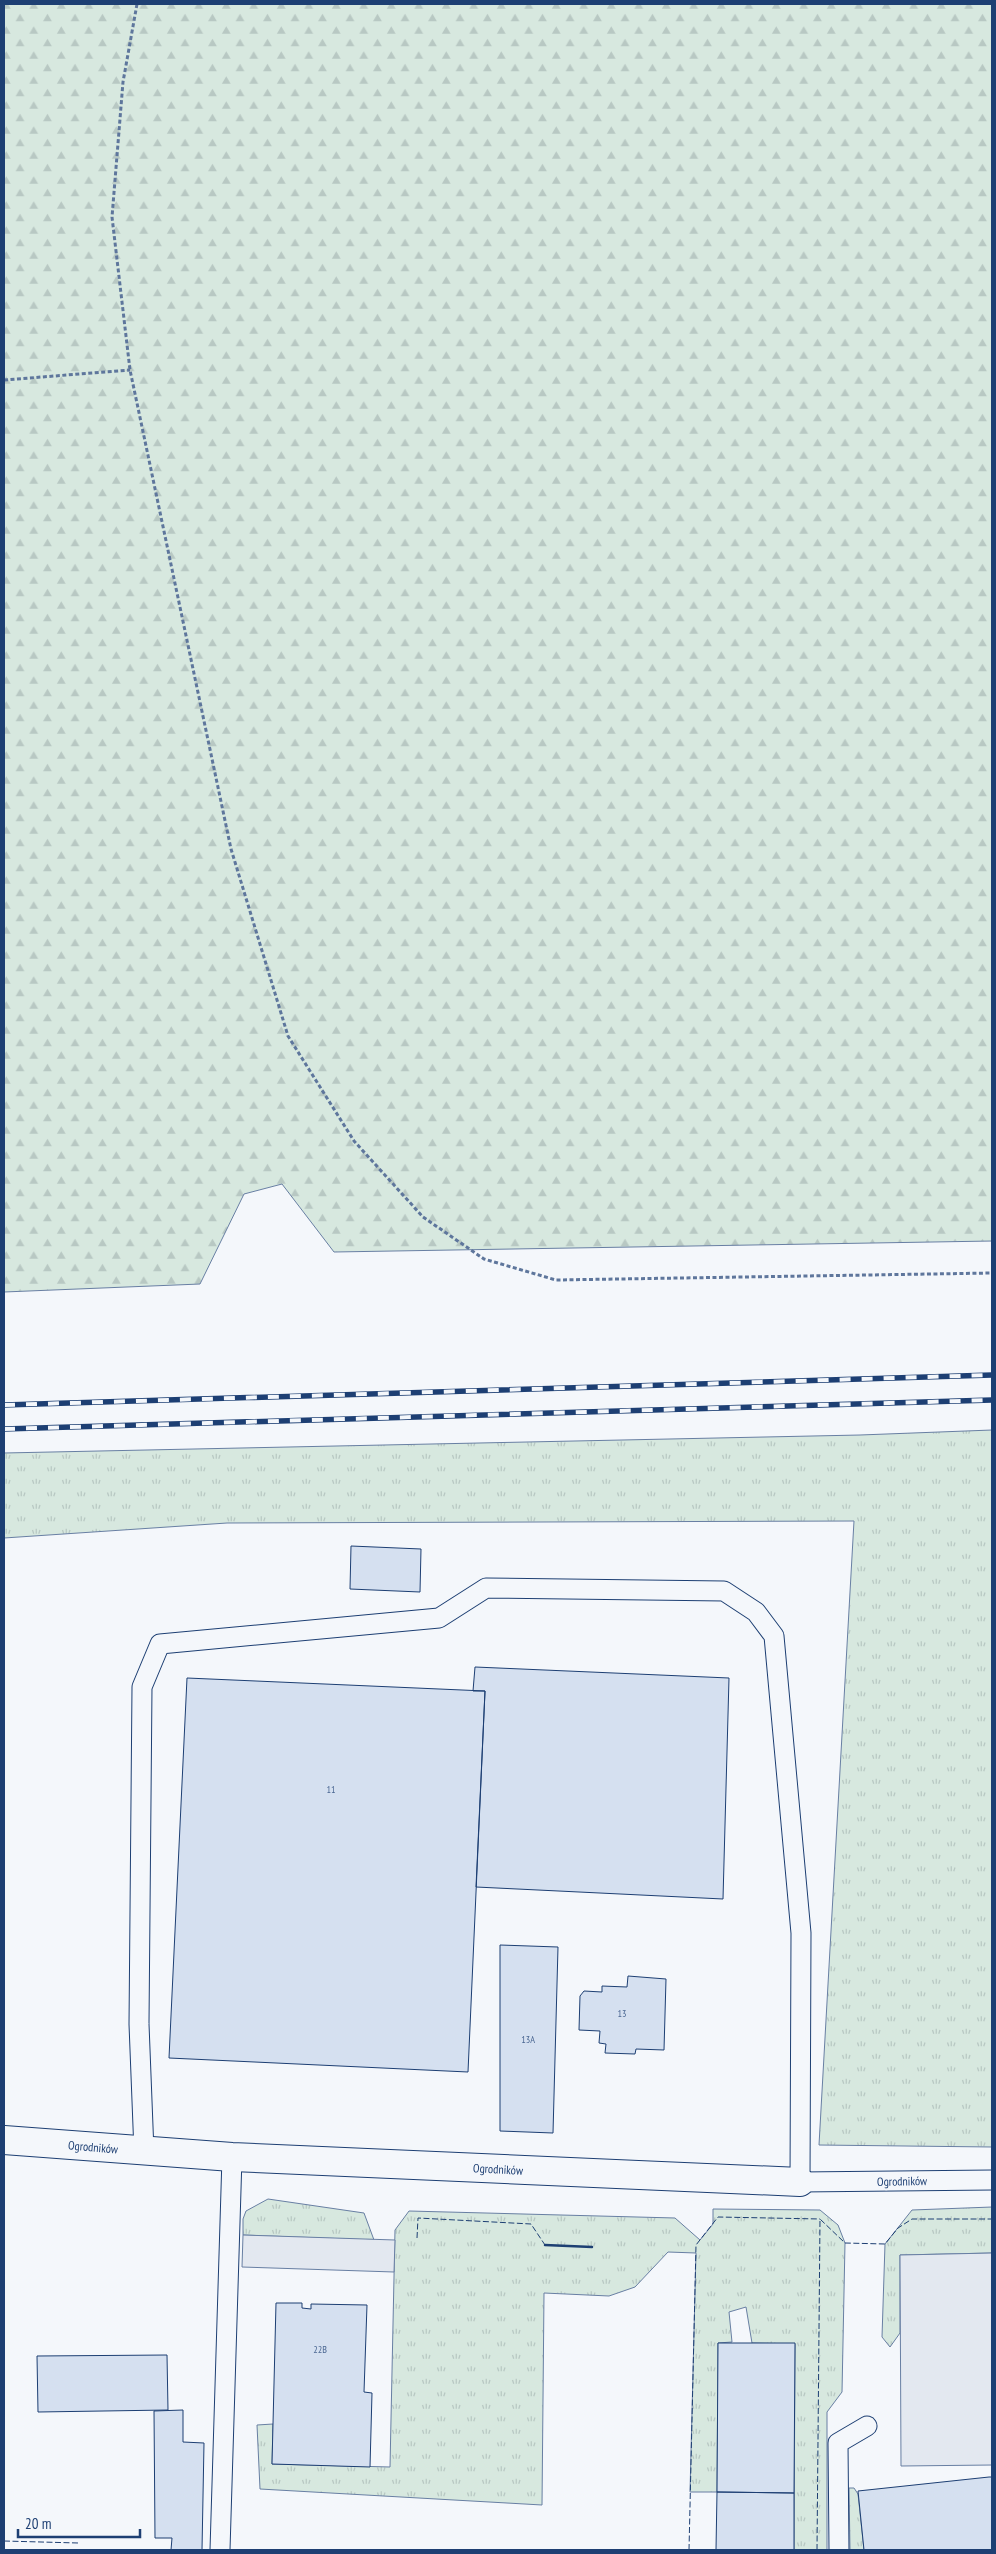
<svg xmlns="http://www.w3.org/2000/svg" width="996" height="2554" font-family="'PT Sans Narrow',sans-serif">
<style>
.grass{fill:url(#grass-tufts);stroke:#687fa3}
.forest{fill:url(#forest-firs);stroke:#687fa3}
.parking{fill:#e3e8f0;stroke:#687fa3}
.building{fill:#d5e0f0;stroke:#1d3f73}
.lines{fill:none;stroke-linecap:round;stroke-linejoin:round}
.service-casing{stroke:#1d3f73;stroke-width:21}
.minor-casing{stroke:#1d3f73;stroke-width:30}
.path{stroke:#5e769c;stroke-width:3;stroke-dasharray:4 2.5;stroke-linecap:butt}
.service{stroke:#f4f7fb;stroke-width:19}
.minor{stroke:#f4f7fb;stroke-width:28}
.rail-casing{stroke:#1d3f73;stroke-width:5.5}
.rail{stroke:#f4f7fb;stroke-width:4;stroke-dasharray:11;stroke-linecap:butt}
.fence{stroke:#1d3f73;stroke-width:1;stroke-dasharray:6 2.5;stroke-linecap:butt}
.wall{stroke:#1d3f73;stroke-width:2.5}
.labels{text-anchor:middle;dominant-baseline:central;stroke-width:4;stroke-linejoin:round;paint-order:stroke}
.number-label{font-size:10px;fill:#4b6792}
.street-label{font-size:12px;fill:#1d3f73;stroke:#f4f7fb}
</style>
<defs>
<pattern id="grass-tufts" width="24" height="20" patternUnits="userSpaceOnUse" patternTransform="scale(1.25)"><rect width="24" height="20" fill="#d7e8df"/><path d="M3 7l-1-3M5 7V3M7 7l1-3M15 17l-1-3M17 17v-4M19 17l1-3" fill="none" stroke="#b8c8c3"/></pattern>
<pattern id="forest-firs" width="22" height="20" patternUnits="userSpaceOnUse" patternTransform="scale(1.25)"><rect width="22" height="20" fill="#d7e8df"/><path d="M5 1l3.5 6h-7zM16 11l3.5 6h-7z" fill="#b8c8c3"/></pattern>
</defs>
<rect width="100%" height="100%" fill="#f4f7fb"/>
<path class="grass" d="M992 1430V2147L819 2145 854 1521 227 1523 4 1538V1453L860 1435Z
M268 2199 364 2213 374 2240 243 2235V2219L246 2211Z
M992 2207V2253L900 2255V2333L890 2347 882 2337 885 2244 912 2210Z
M713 2209 820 2210 838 2225 845 2243 842 2392 827 2412V2550H794L795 2344 752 2343 746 2307 729 2312 732 2342 718 2343 717 2492H690L696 2253 668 2252 635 2287 609 2296 544 2293 542 2505 260 2489 257 2425 273 2424 272 2464 390 2467 395 2230 409 2211 675 2218 700 2240 713 2224Z
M849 2488H854L858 2494 864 2550H850Z"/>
<path class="forest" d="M4 4H992V1241L334 1252 282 1184 244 1194 200 1284 4 1292Z"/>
<path class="parking" d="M243 2235 395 2240 394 2272 242 2267Z
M992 2253V2465L901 2466 900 2255Z"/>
<path class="building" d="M351 1546 421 1549 420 1592 350 1589Z
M475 1667 729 1678 723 1899 476 1887 485 1691H473Z
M187 1678 485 1691 468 2072 169 2058Z
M500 1945 558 1947 553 2133 500 2131Z
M628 1976 666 1979 664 2050 636 2049 635 2054 605 2053 606 2044 599 2043 600 2031 579 2030 580 1996 584 1991 602 1992V1986L627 1987Z
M276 2303H302V2308L311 2309V2304L367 2305 364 2392 372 2393 370 2467 272 2464Z
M718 2343H795L794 2493 717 2492Z
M167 2355 168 2410 38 2412 37 2356Z
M183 2410V2442L204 2443 202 2550H171L172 2538H155L154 2411Z
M989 2477H992V2550H864L858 2491Z
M717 2492 794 2493V2550H716Z"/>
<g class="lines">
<g class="service-casing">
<path id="service" d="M144 2152 139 2024 142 1687 160 1644 439 1618 486 1588 724 1591 756 1612 774 1636 801 1933 800 2182 992 2180
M220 2550 232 2157
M839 2550 838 2443 867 2426"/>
</g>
<g class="minor-casing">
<path id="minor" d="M4 2140 232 2157 800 2182"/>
</g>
<path class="path" d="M137 4 123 82 112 217 130 370 231 849 288 1036 354 1141 423 1217 484 1259 556 1280 992 1273
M4 380 130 370"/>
<use href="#service" class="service"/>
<use href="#minor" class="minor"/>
<g class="rail-casing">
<path id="rail" d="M4 1405 992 1375
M4 1429 992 1400"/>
</g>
<use href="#rail" class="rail"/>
<path class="fence" d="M417 2238 418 2218 531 2224 545 2245
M4 2541 78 2543
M689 2550 696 2245 718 2217 820 2219
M817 2550 820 2219 845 2243 885 2244 898 2228 912 2219H992"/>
<path class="wall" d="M545 2245 592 2247"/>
</g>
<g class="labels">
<g class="number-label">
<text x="331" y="1789">11</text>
<text x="622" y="2013">13</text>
<text x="528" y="2039">13A</text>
<text x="320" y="2349">22B</text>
</g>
<g class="street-label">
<text transform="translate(93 2147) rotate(5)">Ogrodników</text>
<text transform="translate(498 2169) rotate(3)">Ogrodników</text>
<text transform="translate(902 2181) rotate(-1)">Ogrodników</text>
</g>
</g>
<rect width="996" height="2554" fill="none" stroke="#1d3f73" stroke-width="10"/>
<path d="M18 2529v8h122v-8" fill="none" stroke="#1d3f73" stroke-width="2.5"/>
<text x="25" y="2529" font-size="15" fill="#1d3f73" stroke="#f4f7fb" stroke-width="4" paint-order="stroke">20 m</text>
</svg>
